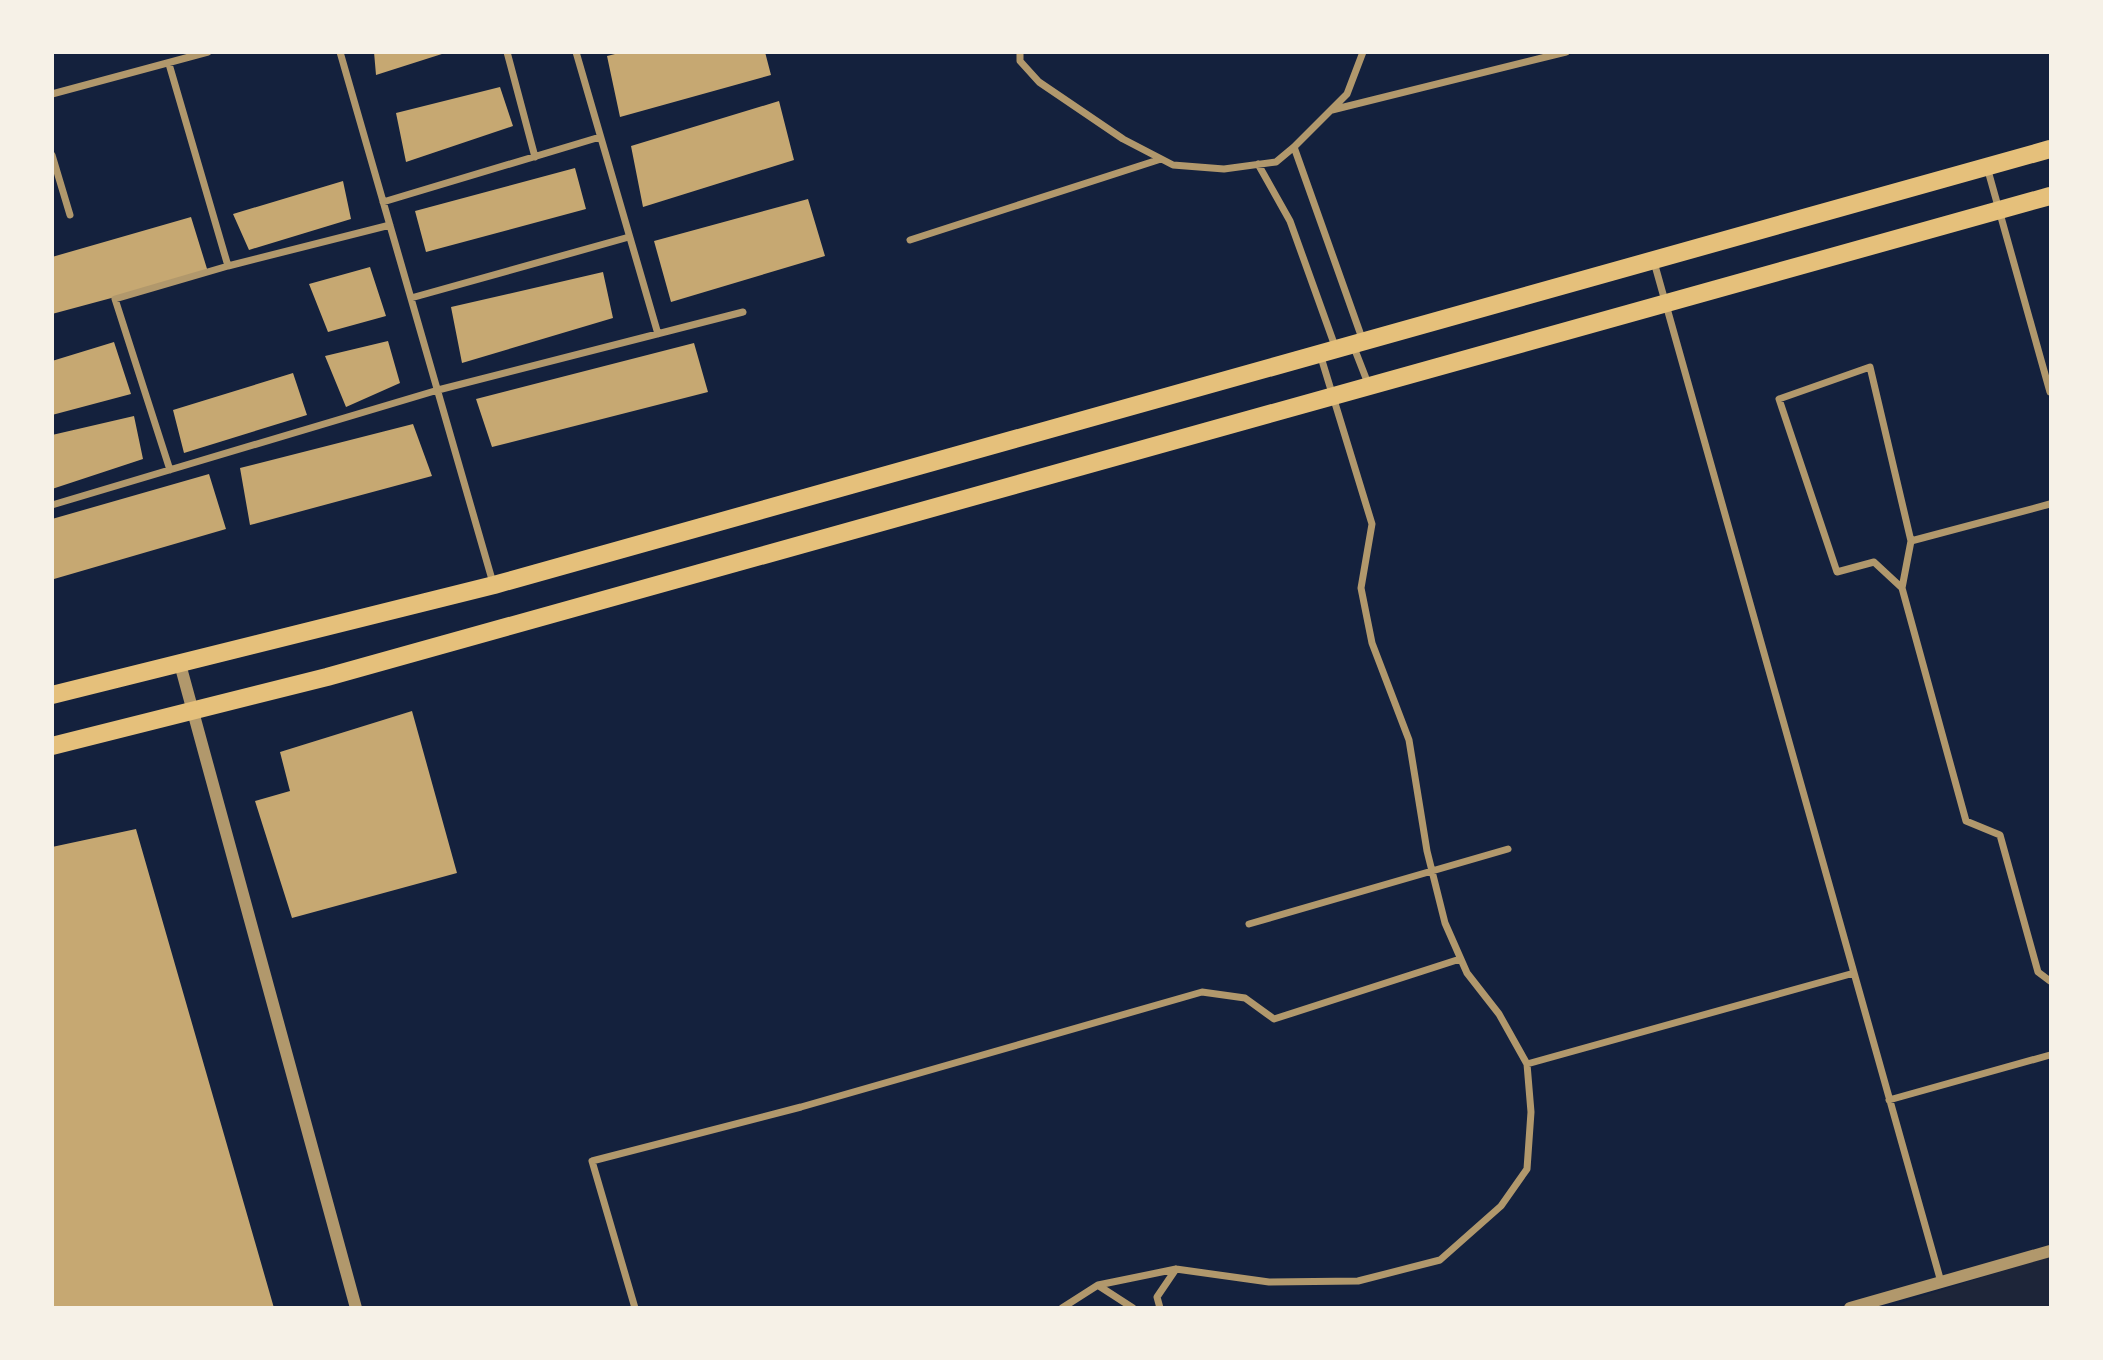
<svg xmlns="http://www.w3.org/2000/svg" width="2103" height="1360" font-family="'PT Sans',sans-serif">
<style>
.green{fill:#1d2539}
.building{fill:#c6a872}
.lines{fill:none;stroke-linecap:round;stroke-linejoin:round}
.minor{stroke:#b1986c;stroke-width:7}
.tertiary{stroke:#b1986c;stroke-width:12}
.primary{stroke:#e5c07b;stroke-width:18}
</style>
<rect width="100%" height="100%" fill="#14213d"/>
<path class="green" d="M2050 1256V1307H1887Z"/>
<path class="building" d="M374 52H444L445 53 376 75Z
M623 52H765L771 75 620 117 607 56Z
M500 87 513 126 406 162 396 113Z
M779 101 794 160 643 207 631 146Z
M575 168 586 209 426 252 415 211Z
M343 181 351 219 249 250 233 214Z
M808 199 825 256 671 302 654 241Z
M191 217 208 272 52 314V257Z
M370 267 386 316 328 332 309 284Z
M603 272 613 318 462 363 451 307Z
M388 341 400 383 346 407 325 356Z
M114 342 131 394 52 415V361Z
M694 343 708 392 492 447 476 399Z
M293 373 307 415 184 453 173 410Z
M134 416 143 459 52 489V435Z
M413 424 432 476 250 525 240 468Z
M209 474 226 529 54 579 52 519Z
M412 711 457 873 292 918 255 801 290 791 280 752Z
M136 829 274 1308H52V847Z"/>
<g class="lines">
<path class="minor" d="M340 52 493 583
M507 52 535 157
M576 52 658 334
M1020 52V61L1039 82 1123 139 1173 165 1224 169 1276 162 1294 147 1347 94 1363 52
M169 64 228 266 115 299 170 470
M52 94 208 52
M1332 110 1566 52
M1294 147 1363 341
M52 155 70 215
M1258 164 1290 221 1336 349
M1987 167 2050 392
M383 202 600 137
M910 240 1161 159
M1654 262 1941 1282
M228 266 390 225
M411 298 629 237
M1353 345 1369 386
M2050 504 1911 541 1902 588 1966 821 2000 835 2038 972 2050 981
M52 505 438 390 743 312
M1902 588 1874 562 1837 572 1779 399 1870 367 1911 541
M1249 924 1508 849
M1527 1064 1854 973
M1889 1100 2050 1055
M1099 1286 1133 1308
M635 1308 592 1161 801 1107 1202 992 1245 998 1274 1019 1460 959
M1062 1308 1098 1285 1176 1269 1269 1282 1358 1281 1440 1260 1501 1206 1527 1169 1531 1112 1527 1064 1499 1014 1467 973 1445 923 1427 851 1409 740 1372 643 1361 588 1372 524 1320 354
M1160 1308 1157 1297 1176 1269"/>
<path class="tertiary" d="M180 664 356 1308
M1850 1308 2050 1251"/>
<path class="primary" d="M52 695 494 585 2050 149
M52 746 327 677 2050 196"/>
</g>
<rect width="2103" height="1360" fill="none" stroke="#f6f1e7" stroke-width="108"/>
</svg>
